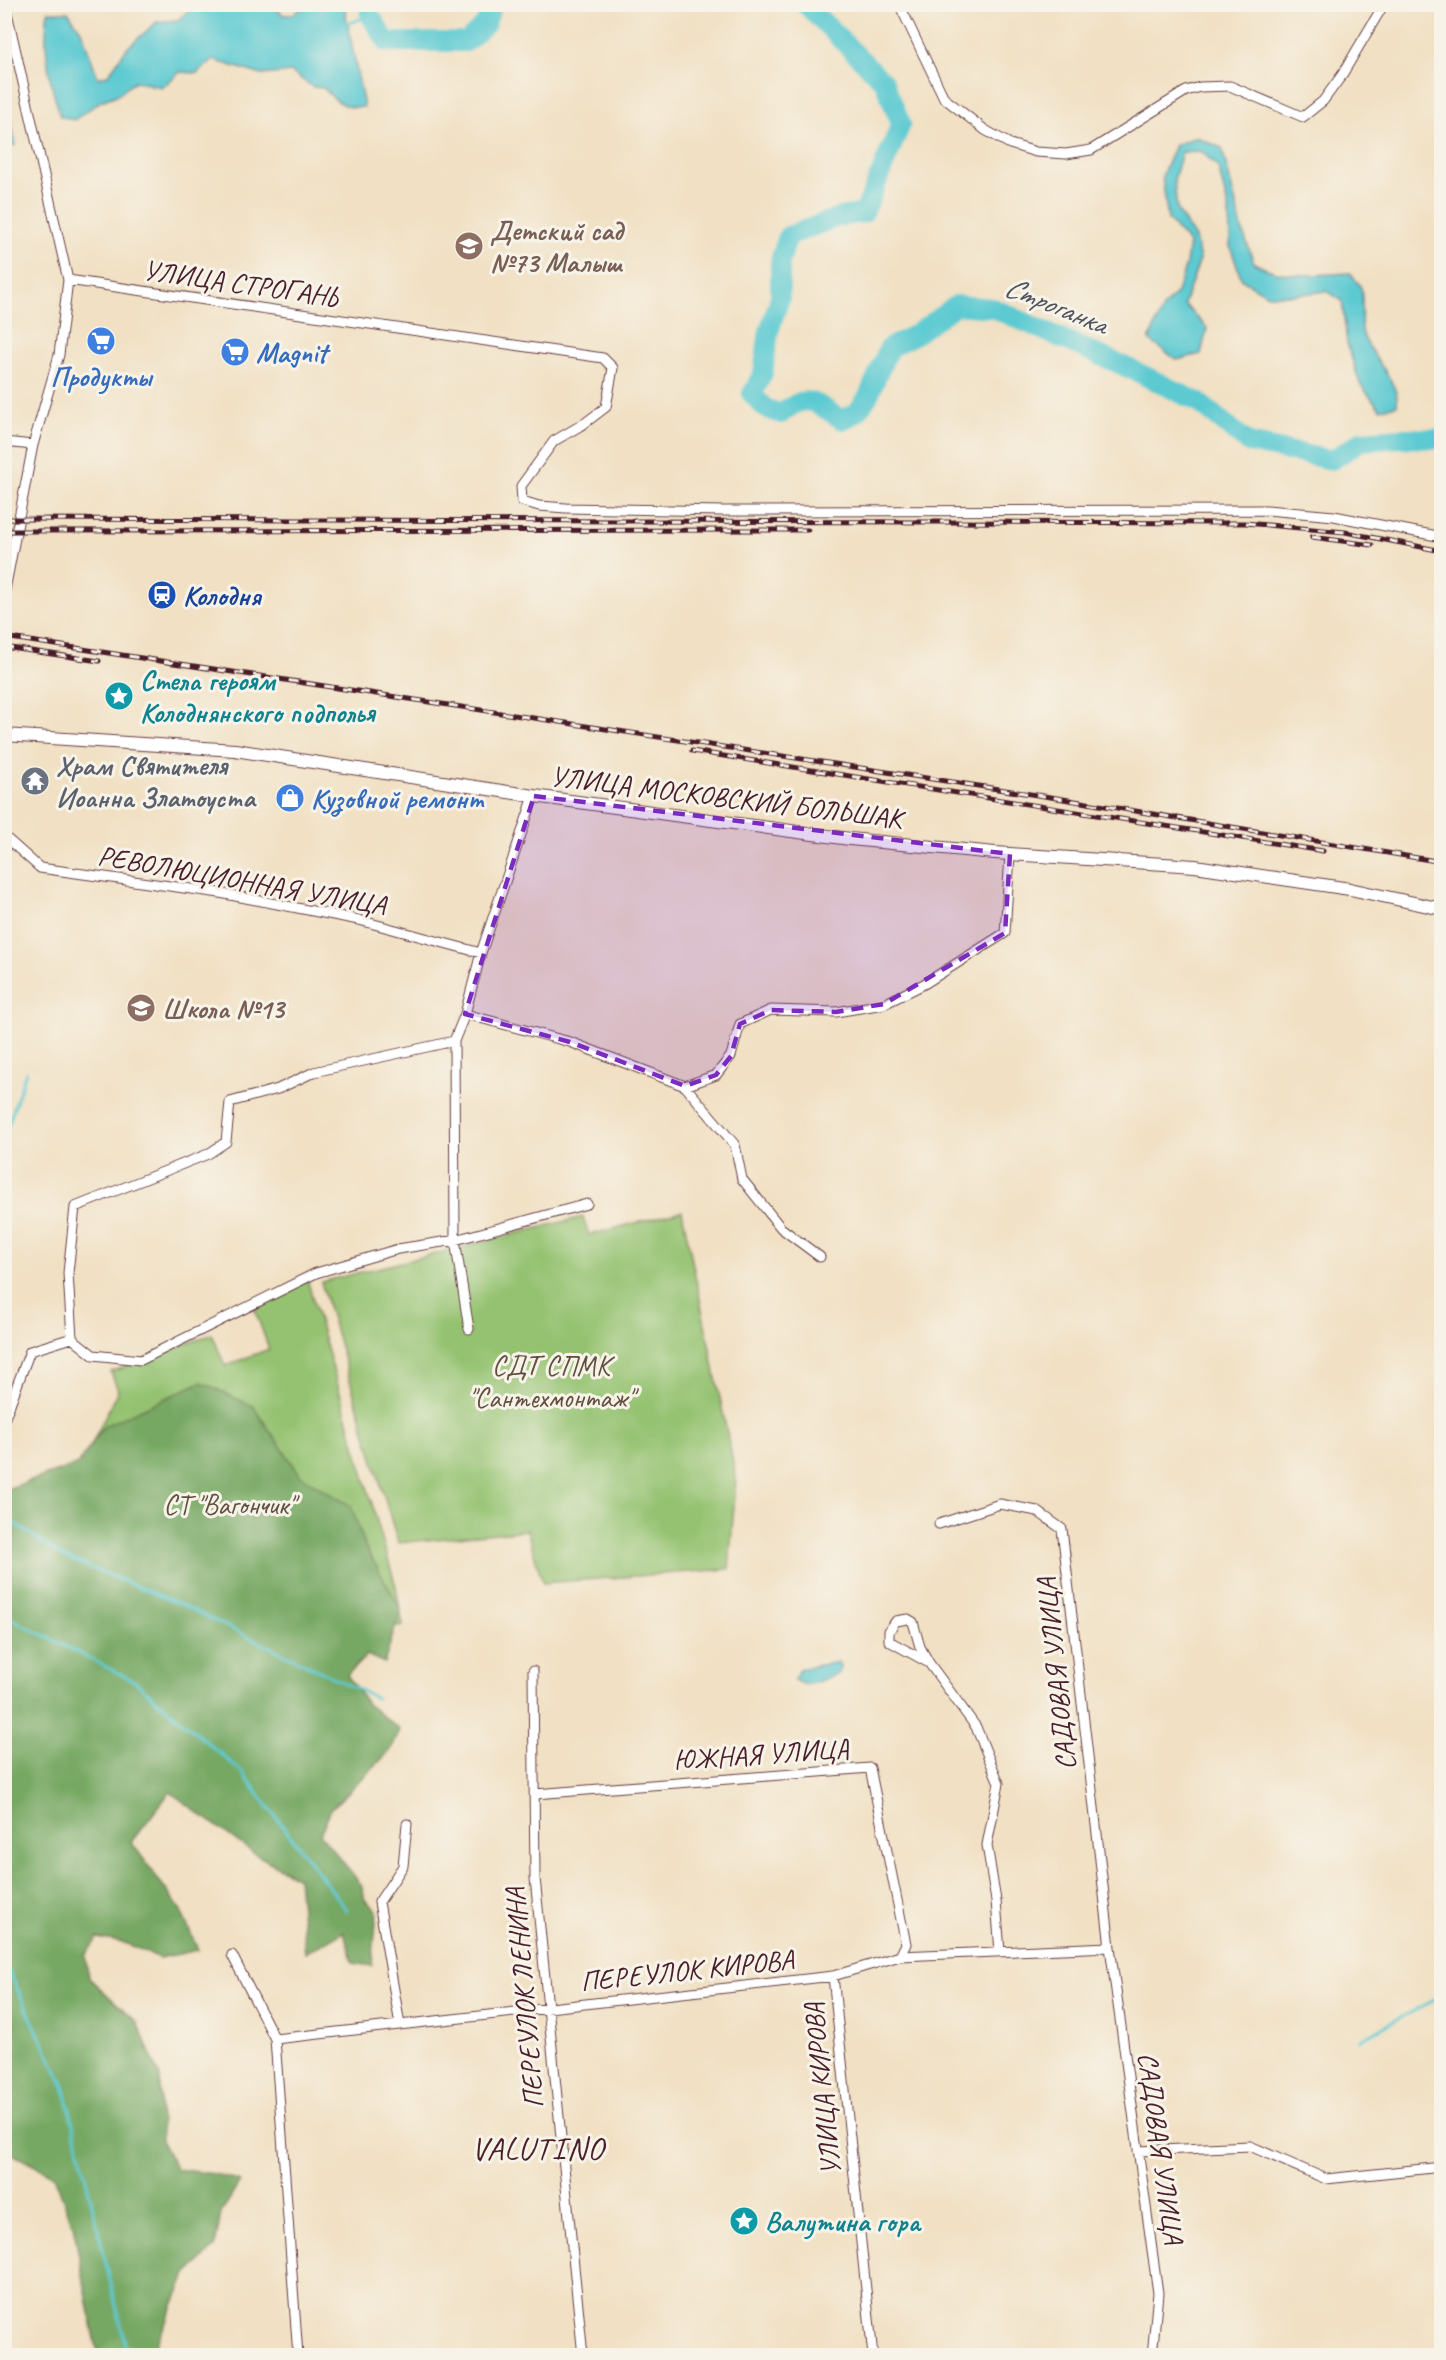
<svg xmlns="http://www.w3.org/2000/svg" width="1446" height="2360" font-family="Caveat,sans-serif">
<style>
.green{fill:#94c271;stroke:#6f704e;stroke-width:1.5}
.forest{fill:#77a863;stroke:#606447;stroke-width:1.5}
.water{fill:#5dcad2;stroke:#54747e;stroke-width:1.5}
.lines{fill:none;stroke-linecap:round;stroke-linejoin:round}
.stream{stroke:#5dcad2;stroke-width:3}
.river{stroke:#5dcad2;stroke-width:20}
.street-casing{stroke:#633c42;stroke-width:11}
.secondary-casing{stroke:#633c42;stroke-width:14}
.street{stroke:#fff;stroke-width:9}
.secondary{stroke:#fff;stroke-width:12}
.rail-casing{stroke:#4a1f2b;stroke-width:5}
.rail{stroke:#f7f3e8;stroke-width:3;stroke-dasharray:9;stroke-linecap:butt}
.marked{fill:#7b2cbf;fill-opacity:0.2;stroke:#7b2cbf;stroke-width:4.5;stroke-dasharray:12 8;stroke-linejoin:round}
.labels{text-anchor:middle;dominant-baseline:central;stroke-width:6;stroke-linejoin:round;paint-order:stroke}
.education-label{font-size:28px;font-weight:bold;fill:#785e54;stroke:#f7f3e8;text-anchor:start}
.street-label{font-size:28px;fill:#4a1f2b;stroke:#f7f3e8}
.shop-label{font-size:28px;font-weight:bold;fill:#366cbe;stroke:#f7f3e8;text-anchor:start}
.transit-label{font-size:28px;font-weight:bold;fill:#164399;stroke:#f7f3e8;text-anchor:start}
.culture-label{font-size:28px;font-weight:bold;fill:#0d838f;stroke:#f7f3e8;text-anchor:start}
.worship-label{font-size:28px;font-weight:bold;fill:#5b616d;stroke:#f7f3e8;text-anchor:start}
.park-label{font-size:28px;fill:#605040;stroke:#f7f3e8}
.water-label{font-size:30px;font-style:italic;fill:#50525d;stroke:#f7f3e8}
.quarter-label{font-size:32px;letter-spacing:1.5px;fill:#4a1f2b;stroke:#f7f3e8}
</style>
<rect width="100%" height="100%" fill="#f7f3e8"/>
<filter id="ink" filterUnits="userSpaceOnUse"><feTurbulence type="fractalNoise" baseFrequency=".0167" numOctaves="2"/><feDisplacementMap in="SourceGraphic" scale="12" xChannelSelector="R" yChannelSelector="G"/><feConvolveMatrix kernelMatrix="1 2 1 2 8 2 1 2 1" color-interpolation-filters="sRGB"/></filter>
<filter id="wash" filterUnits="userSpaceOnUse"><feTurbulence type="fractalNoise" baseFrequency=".008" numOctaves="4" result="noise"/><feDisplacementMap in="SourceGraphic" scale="24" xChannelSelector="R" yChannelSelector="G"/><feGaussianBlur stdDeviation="1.35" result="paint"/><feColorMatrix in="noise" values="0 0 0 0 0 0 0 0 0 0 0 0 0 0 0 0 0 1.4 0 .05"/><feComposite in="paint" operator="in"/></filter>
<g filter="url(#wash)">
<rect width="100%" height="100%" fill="#f1e0c3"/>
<path class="green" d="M682 1211 736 1477 729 1569 543 1583 527 1530 398 1543 321 1282 583 1217 589 1235Z
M307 1279 396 1587 403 1626 311 1644 80 1468 118 1390 111 1372 212 1334 225 1366 269 1349 254 1307Z"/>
<path class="forest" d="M201 1382 253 1406 301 1476 351 1506 366 1548 401 1609 384 1663 367 1655 347 1675 367 1704 400 1730 391 1750 331 1809 320 1834 361 1884 365 1900 377 1911 372 1966 353 1963 344 1932 305 1953 298 1878 252 1852 170 1792 131 1842 180 1909 198 1950 160 1958 125 1943 97 1938 85 1956 89 1978 137 2022 160 2077 161 2140 176 2169 215 2174 240 2182 221 2213 215 2247 185 2277 152 2355H98L73 2225 54 2176 5 2150 4 1490 78 1464 104 1426Z"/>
<path class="water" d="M195 5H277L276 8 283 15 293 14 307 5H344L364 107C345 109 336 102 324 88L313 87 291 72 262 75 213 60 197 73 180 72 162 87 135 81 119 94 101 101 74 120 60 116C50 83 42 47 48 12H68L81 30 98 78 108 75 127 48 157 22 178 20Z
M4 93 16 145 5 147H4Z
M1196 137 1222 148 1242 229 1254 263C1285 281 1316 274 1350 273 1353 277 1359 283 1361 288 1365 302 1358 320 1363 335 1371 357 1400 382 1397 405L1380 409 1360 384 1347 343 1342 301 1327 291 1293 295H1268L1242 280 1230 246 1229 210 1218 167 1201 151 1182 152 1174 180 1177 210 1195 238 1200 259 1184 304 1207 328 1201 354 1177 360 1149 340 1164 306 1177 293 1186 264 1189 243 1168 220 1162 176 1175 145Z
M838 1662 841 1668 839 1673 814 1683 802 1684 794 1680 799 1669Z"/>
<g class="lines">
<path class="stream" d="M348 24 370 15
M4 1138 26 1072
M4 1516 62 1556 180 1604 376 1698
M4 1615 134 1681 241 1771 347 1910
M4 1962 64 2086 128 2356
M1359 2040 1442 1996"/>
<path class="river" d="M369 4 370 15 387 42H466L485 25 493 4
M805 4 884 82 901 124 864 213 839 217 788 236 780 261V298L769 331 763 373 752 394 765 408 781 414C809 390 815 404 843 420L857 412 868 397 889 348 916 334 956 305 993 308 1135 371 1198 402 1249 443 1332 460 1361 441 1402 438 1442 439"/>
</g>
</g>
<g filter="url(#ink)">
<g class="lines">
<g class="street-casing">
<path id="street" d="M5 4 68 280
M899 4 944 98 985 130 1010 144 1036 152 1066 154 1091 150 1186 91 1200 87 1230 86 1303 117 1323 101 1342 75 1384 4
M4 442 33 445 59 355 68 280 603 358 613 368 606 407 585 423 554 441 521 486 522 501 539 506 566 508 722 511 1267 510 1334 516 1442 537
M4 595 33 445
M534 796 481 953 465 1014 570 1042 685 1086 735 1145 742 1179 781 1228 820 1257
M4 836 40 868 220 893 359 920 481 953
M465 1014 454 1041 314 1072 278 1089 230 1102 226 1142 208 1154 75 1207 68 1273 72 1338 93 1355 141 1360 316 1273 398 1249 455 1240 587 1204
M454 1041 455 1240 469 1329
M685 1086 716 1075 731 1056 740 1024 771 1010 836 1012 884 1004 924 984 1005 933 1010 854
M4 1420 30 1351 72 1338
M939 1524 1000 1504 1037 1511 1062 1529 1110 1947 1158 2293 1152 2356
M929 1663 889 1641V1631L896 1621 908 1619 913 1622 920 1647 929 1663 976 1727 999 1783 987 1845 996 1901 1000 1952
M533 1671 535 1878 583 2356
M535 1794 870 1768 906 1944 900 1956
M232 1955 275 2039 298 2356
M833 1976 873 2356
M400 2025 379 1902 403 1866 407 1824
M275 2039 833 1976 900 1956 1110 1947
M1138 2151 1250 2146 1326 2179 1442 2167"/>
</g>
<g class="secondary-casing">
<path id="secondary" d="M4 735 235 750 534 796 850 839 995 853 1195 866 1350 889 1442 909"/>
</g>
<use href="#street" class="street"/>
<use href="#secondary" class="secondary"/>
<g class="rail-casing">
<path id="rail" d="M4 519 1245 523 1345 532 1442 551
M4 531 808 530
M1312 537 1372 545
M4 637 1057 798 1442 862
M4 647 99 661
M692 751 1323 851"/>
</g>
<use href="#rail" class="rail"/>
</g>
</g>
<path class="marked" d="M534 796 1010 854 1005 933 884 1004 836 1012 771 1010 740 1024 731 1056 716 1075 685 1086 570 1042 465 1014Z"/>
<defs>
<g id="school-disc" transform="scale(1.5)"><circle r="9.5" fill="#8d6e63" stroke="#f7f3e8"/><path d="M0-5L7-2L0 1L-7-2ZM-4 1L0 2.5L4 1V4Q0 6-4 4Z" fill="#fff"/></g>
<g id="supermarket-disc" transform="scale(1.5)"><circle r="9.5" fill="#3f7fe0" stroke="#f7f3e8"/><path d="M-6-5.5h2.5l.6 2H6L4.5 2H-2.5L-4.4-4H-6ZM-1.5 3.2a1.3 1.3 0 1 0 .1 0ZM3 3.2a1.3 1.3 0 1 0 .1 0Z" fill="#fff"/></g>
<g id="station-disc" transform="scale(1.5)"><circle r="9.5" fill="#1a4fb4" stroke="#f7f3e8"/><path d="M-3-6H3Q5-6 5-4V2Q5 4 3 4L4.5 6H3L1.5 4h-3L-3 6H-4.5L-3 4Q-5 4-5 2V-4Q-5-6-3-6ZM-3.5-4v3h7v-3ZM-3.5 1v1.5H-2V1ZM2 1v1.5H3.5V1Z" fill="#fff"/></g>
<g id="sight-disc" transform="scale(1.5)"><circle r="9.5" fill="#0f9aa8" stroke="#f7f3e8"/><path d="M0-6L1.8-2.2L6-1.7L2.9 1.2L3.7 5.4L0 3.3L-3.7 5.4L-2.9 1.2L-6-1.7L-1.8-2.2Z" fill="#fff"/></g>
<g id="temple-disc" transform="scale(1.5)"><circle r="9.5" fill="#6b7280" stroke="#f7f3e8"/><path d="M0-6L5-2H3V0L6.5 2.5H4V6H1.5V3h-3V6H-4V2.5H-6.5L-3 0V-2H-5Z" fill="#fff"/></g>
<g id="shop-disc" transform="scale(1.5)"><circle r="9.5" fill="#3f7fe0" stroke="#f7f3e8"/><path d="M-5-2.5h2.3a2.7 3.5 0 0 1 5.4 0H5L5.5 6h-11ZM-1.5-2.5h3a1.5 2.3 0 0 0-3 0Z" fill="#fff"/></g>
</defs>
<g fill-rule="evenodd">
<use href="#school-disc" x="469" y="246"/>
<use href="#supermarket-disc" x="101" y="341"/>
<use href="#supermarket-disc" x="235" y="352"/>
<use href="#station-disc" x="162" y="595"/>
<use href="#sight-disc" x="119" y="696"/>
<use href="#temple-disc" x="35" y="781"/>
<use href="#shop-disc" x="290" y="798"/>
<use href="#school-disc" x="141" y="1008"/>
<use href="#sight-disc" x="744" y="2221"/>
</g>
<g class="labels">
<g class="education-label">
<text x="490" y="230">Детский сад<tspan x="490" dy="32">№73 Малыш</tspan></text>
<text x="162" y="1008">Школа №13</text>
</g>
<g class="street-label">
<text transform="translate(241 283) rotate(8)">УЛИЦА СТРОГАНЬ</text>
<text transform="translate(726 797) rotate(7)">УЛИЦА МОСКОВСКИЙ БОЛЬШАК</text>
<text transform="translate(242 880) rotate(10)">РЕВОЛЮЦИОННАЯ УЛИЦА</text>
<text transform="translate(1056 1674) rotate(-96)">САДОВАЯ УЛИЦА</text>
<text transform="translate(761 1754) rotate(-4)">ЮЖНАЯ УЛИЦА</text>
<text transform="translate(687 1970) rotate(-6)">ПЕРЕУЛОК КИРОВА</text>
<text transform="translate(524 1998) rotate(-95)">ПЕРЕУЛОК ЛЕНИНА</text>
<text transform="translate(822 2089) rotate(-96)">УЛИЦА КИРОВА</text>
<text transform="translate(1161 2148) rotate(82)">САДОВАЯ УЛИЦА</text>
</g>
<g class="shop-label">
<text x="256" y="352">Magnit</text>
<text x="101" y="376" text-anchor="middle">Продукты</text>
<text x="311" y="798">Кузовной ремонт</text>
</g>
<g class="transit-label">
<text x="183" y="595">Колодня</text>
</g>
<g class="culture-label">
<text x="140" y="680">Стела героям<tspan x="140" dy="32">Колоднянского подполья</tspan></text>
<text x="765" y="2221">Валутина гора</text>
</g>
<g class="worship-label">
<text x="56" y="765">Храм Святителя<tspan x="56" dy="32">Иоанна Златоуста</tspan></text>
</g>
<g class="park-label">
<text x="551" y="1365">СДТ СПМК<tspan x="551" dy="32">"Сантехмонтаж"</tspan></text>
<text x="229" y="1504">СТ "Вагончик"</text>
</g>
<g class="water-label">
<text transform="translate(1056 305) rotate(22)">Строганка</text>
</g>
<g class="quarter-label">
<text x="538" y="2148">VALUTINO</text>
</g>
</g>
<rect width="1446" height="2360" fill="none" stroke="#f7f3e8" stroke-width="24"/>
</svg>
